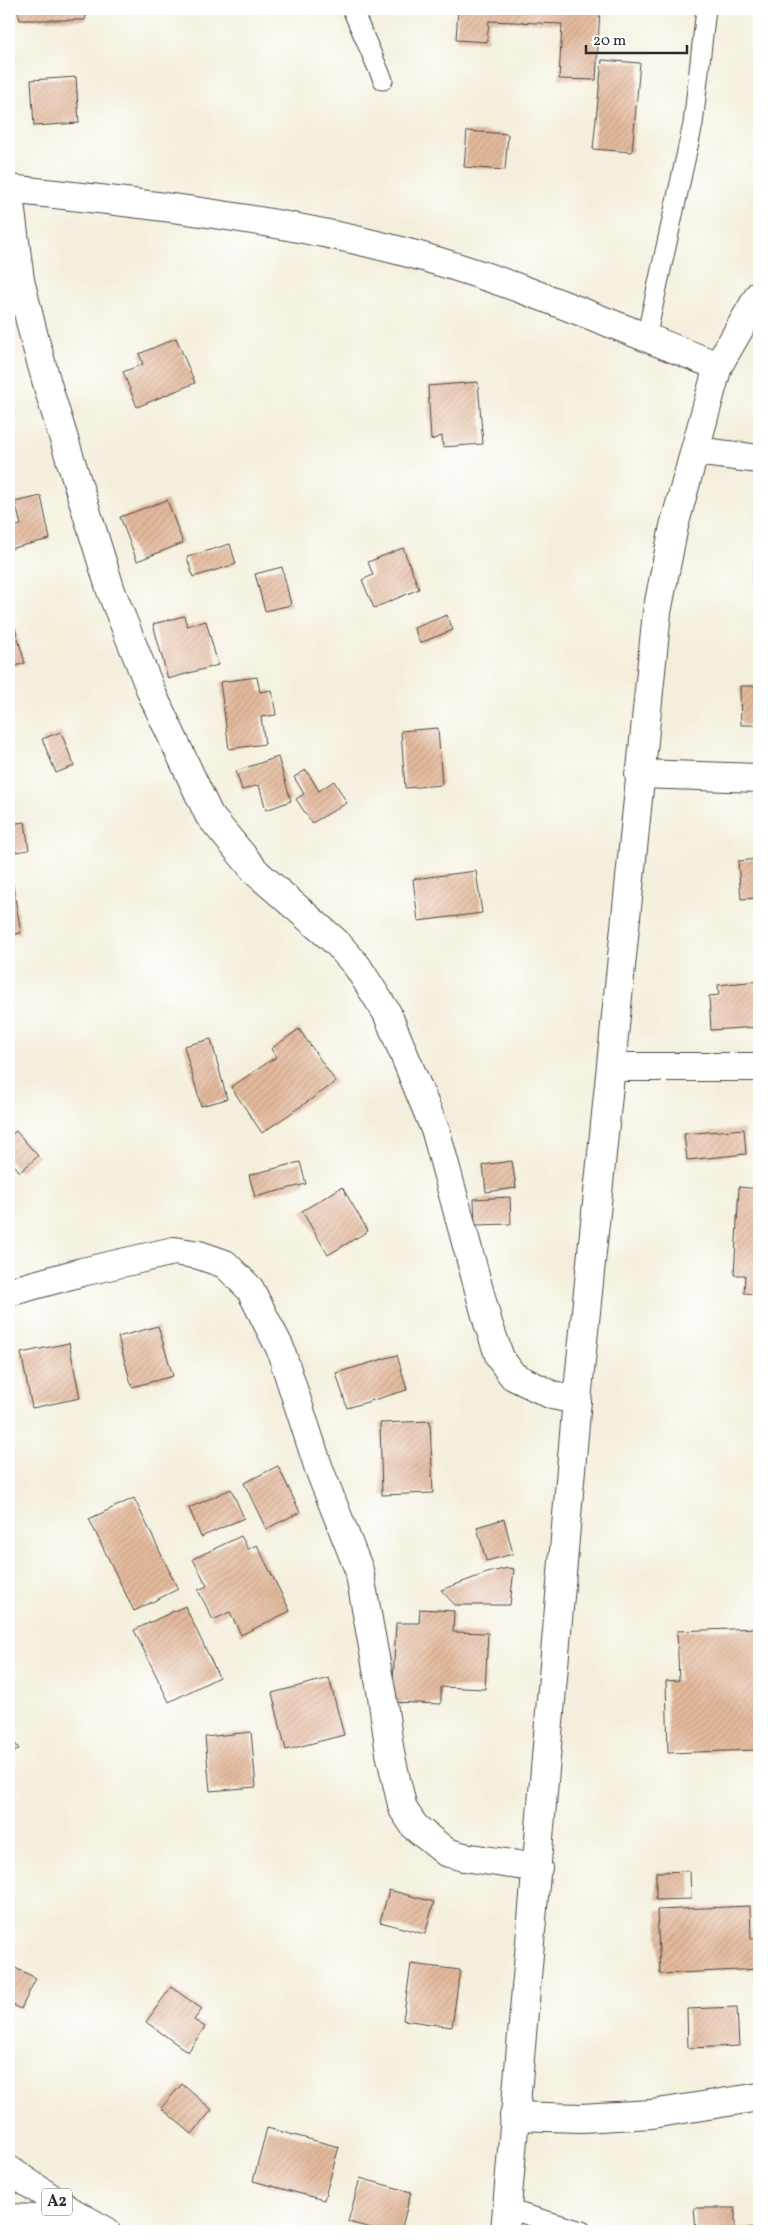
<svg xmlns="http://www.w3.org/2000/svg" width="768" height="2240" font-family="Vollkorn,serif">
<style>
.building{fill:url(#building-hatch)}
.lines{fill:none;stroke-linecap:round;stroke-linejoin:round}
.service-casing{stroke:#494846;stroke-width:21}
.minor-casing{stroke:#494846;stroke-width:30}
.tertiary-casing{stroke:#494846;stroke-width:30}
.trunk-casing{stroke:#494846;stroke-width:30}
.service{stroke:#fff;stroke-width:19}
.minor{stroke:#fff;stroke-width:28}
.tertiary{stroke:#fff;stroke-width:28}
.trunk{stroke:#fff;stroke-width:28}
.labels{text-anchor:middle;dominant-baseline:central;stroke-width:4;stroke-linejoin:round;paint-order:stroke}
.shield{fill:#fff;stroke:#6b6b6b;stroke-width:1}
.shield-label{font-size:16px;font-weight:bold;fill:#2b2b2b}
</style>
<defs>
<pattern id="building-hatch" width="6" height="6" patternUnits="userSpaceOnUse" patternTransform="scale(1.25)"><rect width="6" height="6" fill="#e3b99c"/><path d="M-1 1l2-2M0 6l6-6M5 7l2-2" fill="none" stroke="#c39f87"/></pattern>
</defs>
<rect width="100%" height="100%" fill="#fff"/>
<filter id="ink" filterUnits="userSpaceOnUse"><feTurbulence type="fractalNoise" baseFrequency=".02" numOctaves="2"/><feDisplacementMap in="SourceGraphic" scale="10" xChannelSelector="R" yChannelSelector="G"/><feConvolveMatrix kernelMatrix="1 2 1 2 8 2 1 2 1" color-interpolation-filters="sRGB"/></filter>
<filter id="wash" filterUnits="userSpaceOnUse"><feTurbulence type="fractalNoise" baseFrequency=".0096" numOctaves="4" result="noise"/><feDisplacementMap in="SourceGraphic" scale="20" xChannelSelector="R" yChannelSelector="G"/><feGaussianBlur stdDeviation="1.12" result="paint"/><feColorMatrix in="noise" values="0 0 0 0 0 0 0 0 0 0 0 0 0 0 0 0 0 1.4 0 .05"/><feComposite in="paint" operator="in"/></filter>
<g filter="url(#wash)">
<rect width="100%" height="100%" fill="#f4efdc"/>
<g id="blocks">
<path class="building" d="M17 9H88L85 20H20Z
M458 9H600L596 80 559 79 562 24 489 21 487 42 456 40Z
M602 60 640 63 632 152 593 149Z
M76 77 79 123 34 126 31 80Z
M467 131 508 134 505 170 464 167Z
M176 338 195 383 137 407 123 372 143 364 139 354Z
M478 382 483 444 443 447 442 436 431 440 428 386Z
M41 496 50 539 9 549V528L21 525 15 502Z
M167 500 183 543 137 561 120 517Z
M230 544 236 564 193 577 187 557Z
M403 548 419 589 374 608 362 580 373 575 368 562Z
M759 557V596H758L756 558Z
M282 567 291 605 265 611 255 574Z
M447 615 453 630 420 643 414 628Z
M184 616 187 626 206 621 218 665 168 679 153 624Z
M13 621 25 663 9 668V623Z
M257 677 260 692 272 690 276 715 261 717 265 744 229 749 220 682Z
M740 686H759V725H741Z
M438 728 442 785 405 788 401 731Z
M61 732 74 766 56 773 42 739Z
M278 757 291 801 266 810 259 785 242 790 236 771Z
M306 770 319 791 334 781 347 803 312 823 296 799 304 794 294 777Z
M25 822 29 850 9 853V824Z
M759 859V898L741 899 738 861Z
M476 871 482 913 418 921 413 879Z
M11 874 21 933 9 935V875Z
M759 981V1027L711 1030 709 996 719 995 718 985Z
M299 1029 336 1082 262 1133 231 1087 276 1057 271 1049Z
M211 1039 227 1099 201 1106 184 1046Z
M744 1129 746 1154 687 1160 684 1134Z
M16 1131 38 1156 20 1172 9 1159V1137Z
M512 1161 516 1188 486 1192 483 1165Z
M300 1162 306 1184 255 1197 249 1175Z
M342 1187 368 1231 328 1255 302 1211Z
M739 1187 759 1189V1294L744 1293 745 1275H734Z
M510 1197 511 1224 475 1225 474 1199Z
M158 1326 173 1376 132 1387 118 1337Z
M69 1343 80 1398 32 1408 21 1353Z
M397 1355 407 1390 347 1408 336 1373Z
M430 1421 433 1493 382 1495 380 1423Z
M278 1466 300 1512 266 1529 244 1483Z
M231 1489 244 1518 201 1537 189 1508Z
M134 1498 178 1589 134 1611 89 1519Z
M504 1519 513 1554 486 1561 477 1527Z
M241 1536 248 1549 257 1545 290 1611 241 1635 230 1612 213 1620 198 1590 207 1586 193 1559Z
M508 1568 514 1569 510 1605H455L441 1590 487 1573Z
M185 1606 219 1677 169 1702 134 1630Z
M420 1609 454 1611 453 1632 488 1633 485 1689 441 1687V1704L392 1702 396 1623H419Z
M759 1628V1746L756 1750 668 1753 666 1681 679 1680 677 1631Z
M329 1678 344 1735 286 1750 272 1693Z
M251 1732 256 1787 210 1791 205 1737Z
M9 1735 19 1749 9 1756Z
M690 1871 691 1899 656 1900V1872Z
M389 1890 434 1902 425 1934 380 1922Z
M750 1906 751 1939H759V1969L660 1974 657 1910Z
M411 1964 460 1970 452 2027 403 2020Z
M9 1965 36 1978 21 2009 9 2003Z
M171 1987 202 2009 194 2020 205 2027 188 2052 146 2022Z
M737 2007 739 2046 688 2048 687 2009Z
M182 2084 212 2110 192 2134 161 2108Z
M267 2128 339 2147 324 2200 253 2181Z
M360 2178 411 2192 401 2231H383L348 2222Z
M694 2208H735V2229L759 2228V2231H696Z"/>
</g>
</g>
<g filter="url(#ink)">
<use href="#blocks" fill-opacity="0" stroke="#494846" stroke-width="1"/>
<g class="lines">
<g class="service-casing">
<path id="service" d="M352 9 383 80
M646 338 693 124 706 9
M507 2209 582 2231"/>
</g>
<g class="minor-casing">
<path id="minor" d="M9 189C139 203 270 217 397 250 507 278 612 325 718 366
M9 196 20 280 34 337 50 394 111 591 153 696 209 815 257 873 337 943 357 966 387 1013 436 1132 488 1323 500 1358 513 1376 552 1395 577 1400
M695 451 759 459
M639 774 759 778
M611 1067H759
M9 1292 82 1272 174 1251 199 1255 225 1264 250 1289 280 1348 319 1469 359 1570 382 1696 390 1753 403 1809 415 1827 446 1852 464 1857 538 1868
M514 2116 581 2118 652 2114 759 2097
M9 2218 36 2219 72 2212"/>
</g>
<g class="tertiary-casing">
<path id="tertiary" d="M505 2231 577 1400 657 612 674 526 718 366 759 295"/>
</g>
<g class="trunk-casing">
<path id="trunk" d="M9 2170 72 2212 106 2231"/>
</g>
<use href="#service" class="service"/>
<use href="#minor" class="minor"/>
<use href="#tertiary" class="tertiary"/>
<use href="#trunk" class="trunk"/>
</g>
</g>
<g class="labels">
<rect class="shield" x="42" y="2188.5" width="30" height="27" rx="4"/>
<g class="shield-label">
<text x="57" y="2202">A2</text>
</g>
</g>
<rect width="768" height="2240" fill="none" stroke="#fff" stroke-width="30"/>
<path d="M586 45v8h101v-8" fill="none" stroke="#2b2b2b" stroke-width="2.5"/>
<text x="593" y="45" font-size="15" fill="#2b2b2b" stroke="#ffffff" stroke-width="4" paint-order="stroke">20 m</text>
</svg>
